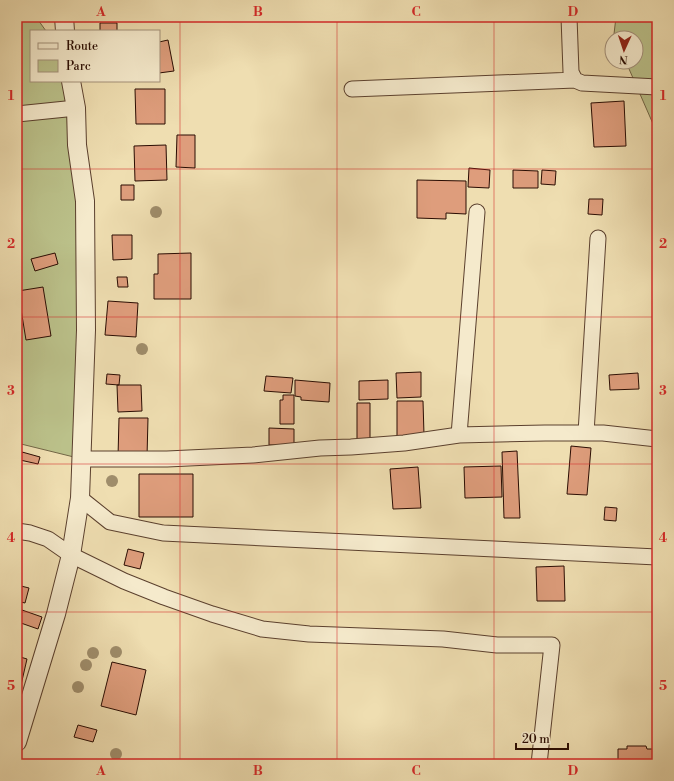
<svg xmlns="http://www.w3.org/2000/svg" width="674" height="781" font-family="'Libre Bodoni',serif">
<style>
.green{fill:#bbc18a;stroke:#726646}
.building{fill:#de9d7c;stroke:#2a0c02}
.lines{fill:none;stroke-linecap:round;stroke-linejoin:round}
.minor-casing{stroke:#5b402e;stroke-width:17}
.tertiary-casing{stroke:#5b402e;stroke-width:20}
.minor{stroke:#f5eacc;stroke-width:15}
.tertiary{stroke:#f5eacc;stroke-width:18}
.tree{fill:#9f8d6b}
.grid{fill:none;stroke:#d62828;stroke-width:1;stroke-opacity:0.55}
.neatline{fill:none;stroke:#d62828;stroke-width:1.5}
.grid-label{font-size:13px;text-anchor:middle;font-weight:bold;fill:#d62828}
</style>
<rect width="100%" height="100%" fill="#efdeb1"/>
<filter id="stains"><feTurbulence type="fractalNoise" baseFrequency=".005" numOctaves="4"/><feColorMatrix values="0 0 0 0 .2 0 0 0 0 .09 0 0 0 0 .02 0 0 0 .5 -.17"/></filter>
<radialGradient id="worn" r=".72"><stop offset=".6" stop-color="#630" stop-opacity="0"/><stop offset="1" stop-color="#630" stop-opacity=".3"/></radialGradient>
<path class="green" d="M17 17H36L46 31H31V81H71L76 108 82 459 17 443Z
M616 17H657V133L626 62H636V38H615L614 34Z"/>
<path class="building" d="M100 23H117V31H100Z
M168 40 174 71 159 73V42Z
M135 89H165V124H136Z
M624 101 626 146 594 147 591 103Z
M177 135H195V168L176 167Z
M166 145 167 180 135 181 134 146Z
M469 168 490 170 489 188 468 187Z
M513 170 538 171V188H513Z
M542 170 556 171 555 185 541 184Z
M417 180 466 181V214L446 213V219L417 218Z
M121 185H134V200H121Z
M589 199H603L602 215 588 214Z
M112 235H132V259L113 260Z
M17 250 21 271 17 272Z
M55 253 58 264 35 271 31 259Z
M191 253V299H154V274H158V254Z
M117 277H127L128 287H118Z
M43 287 51 336 26 340 18 291Z
M108 301 138 303 136 337 105 335Z
M421 372V397L397 398 396 373Z
M638 373 639 389 610 390 609 375Z
M107 374 120 375 119 385 106 384Z
M266 376 293 378 291 393 264 391Z
M295 380 330 383 329 402 301 400V397L295 396Z
M388 380V399L359 400V381Z
M117 385H141L142 411 118 412Z
M283 395H294V424H280V400H283Z
M397 401H423L424 435 397 436Z
M357 403H370V441L357 442Z
M119 418H148L147 457H118Z
M269 428 294 429V450L278 445H269Z
M571 446 591 448 587 495 567 494Z
M517 451 520 518H504L502 452Z
M22 452 40 457 38 464 20 460Z
M17 460 19 461 17 479Z
M501 466 502 497 465 498 464 467Z
M418 467 421 508 393 509 390 469Z
M139 474H193V517H139Z
M605 507 617 508 616 521 604 520Z
M128 549 144 553 140 569 124 565Z
M564 566 565 601H537L536 567Z
M17 585 29 588 25 603 17 601Z
M22 610 42 617 38 629 18 622Z
M17 656 27 659 21 685 17 684Z
M112 662 146 670 136 715 101 706Z
M17 690 25 693 19 709 17 708Z
M78 725 97 730 93 742 74 737Z
M627 746H646L647 749H655V764H618V749H627Z"/>
<g class="lines">
<g class="minor-casing">
<path id="minor" d="M569 17 571 72 575 80 582 83 657 87
M352 89 575 80
M17 114 76 108
M586 433 598 238
M459 435 477 212
M82 459H167L253 455 320 448 351 447 404 443 459 435 545 433H603L657 439
M80 498 110 522 163 533 657 557
M17 531 30 533 48 539 71 555 124 581 164 597 212 614 262 629 309 634 443 639 497 645H552L539 764"/>
</g>
<g class="tertiary-casing">
<path id="tertiary" d="M64 17 65 31
M17 742 56 614 71 555 80 498 86 330 85 201 77 145 76 108 71 81"/>
</g>
<use href="#minor" class="minor"/>
<use href="#tertiary" class="tertiary"/>
</g>
<g class="tree">
<circle cx="156" cy="212" r="6"/>
<circle cx="142" cy="349" r="6"/>
<circle cx="112" cy="481" r="6"/>
<circle cx="116" cy="652" r="6"/>
<circle cx="93" cy="653" r="6"/>
<circle cx="86" cy="665" r="6"/>
<circle cx="78" cy="687" r="6"/>
<circle cx="116" cy="754" r="6"/>
</g>
<path class="grid" d="M180 17V764M337 17V764M494 17V764M17 169H657M17 317H657M17 464H657M17 612H657"/>
<rect width="674" height="781" fill="none" stroke="#efdeb1" stroke-width="44"/>
<rect x="30" y="30" width="130" height="52" fill="#f5eacc" stroke="#a4917b"/>
<rect x="38" y="43" width="20" height="6" fill="#f5eacc" stroke="#a4917b"/>
<text x="66" y="50" font-size="12" fill="#2a0c02">Route</text>
<rect x="38" y="60" width="20" height="12" fill="#bbc18a" stroke="#a4917b"/>
<text x="66" y="70" font-size="12" fill="#2a0c02">Parc</text>
<g transform="translate(624 50) rotate(183)"><circle r="19" fill="#f5eacc" stroke="#a4917b"/>
<path d="M0-3L7 15L0 10L-7 15Z" fill="#8f2418"/>
<text y="-6" font-size="11" font-weight="bold" text-anchor="middle" fill="#2a0c02">N</text>
</g>
<path d="M516 743v6h52v-6" fill="none" stroke="#2a0c02" stroke-width="2"/>
<text x="522" y="743" font-size="12" fill="#2a0c02" stroke="#f5eacc" stroke-width="3" paint-order="stroke">20 m</text>
<rect x="22" y="22" width="630" height="737" class="neatline"/>
<g class="grid-label">
<text x="101" y="16">A</text>
<text x="258" y="16">B</text>
<text x="416" y="16">C</text>
<text x="573" y="16">D</text>
<text x="11" y="100">1</text>
<text x="663" y="100">1</text>
<text x="11" y="248">2</text>
<text x="663" y="248">2</text>
<text x="11" y="395">3</text>
<text x="663" y="395">3</text>
<text x="11" y="542">4</text>
<text x="663" y="542">4</text>
<text x="11" y="690">5</text>
<text x="663" y="690">5</text>
<text x="101" y="775">A</text>
<text x="258" y="775">B</text>
<text x="416" y="775">C</text>
<text x="573" y="775">D</text>
</g>
<rect width="100%" height="100%" filter="url(#stains)"/>
<rect width="100%" height="100%" fill="url(#worn)"/>
</svg>
